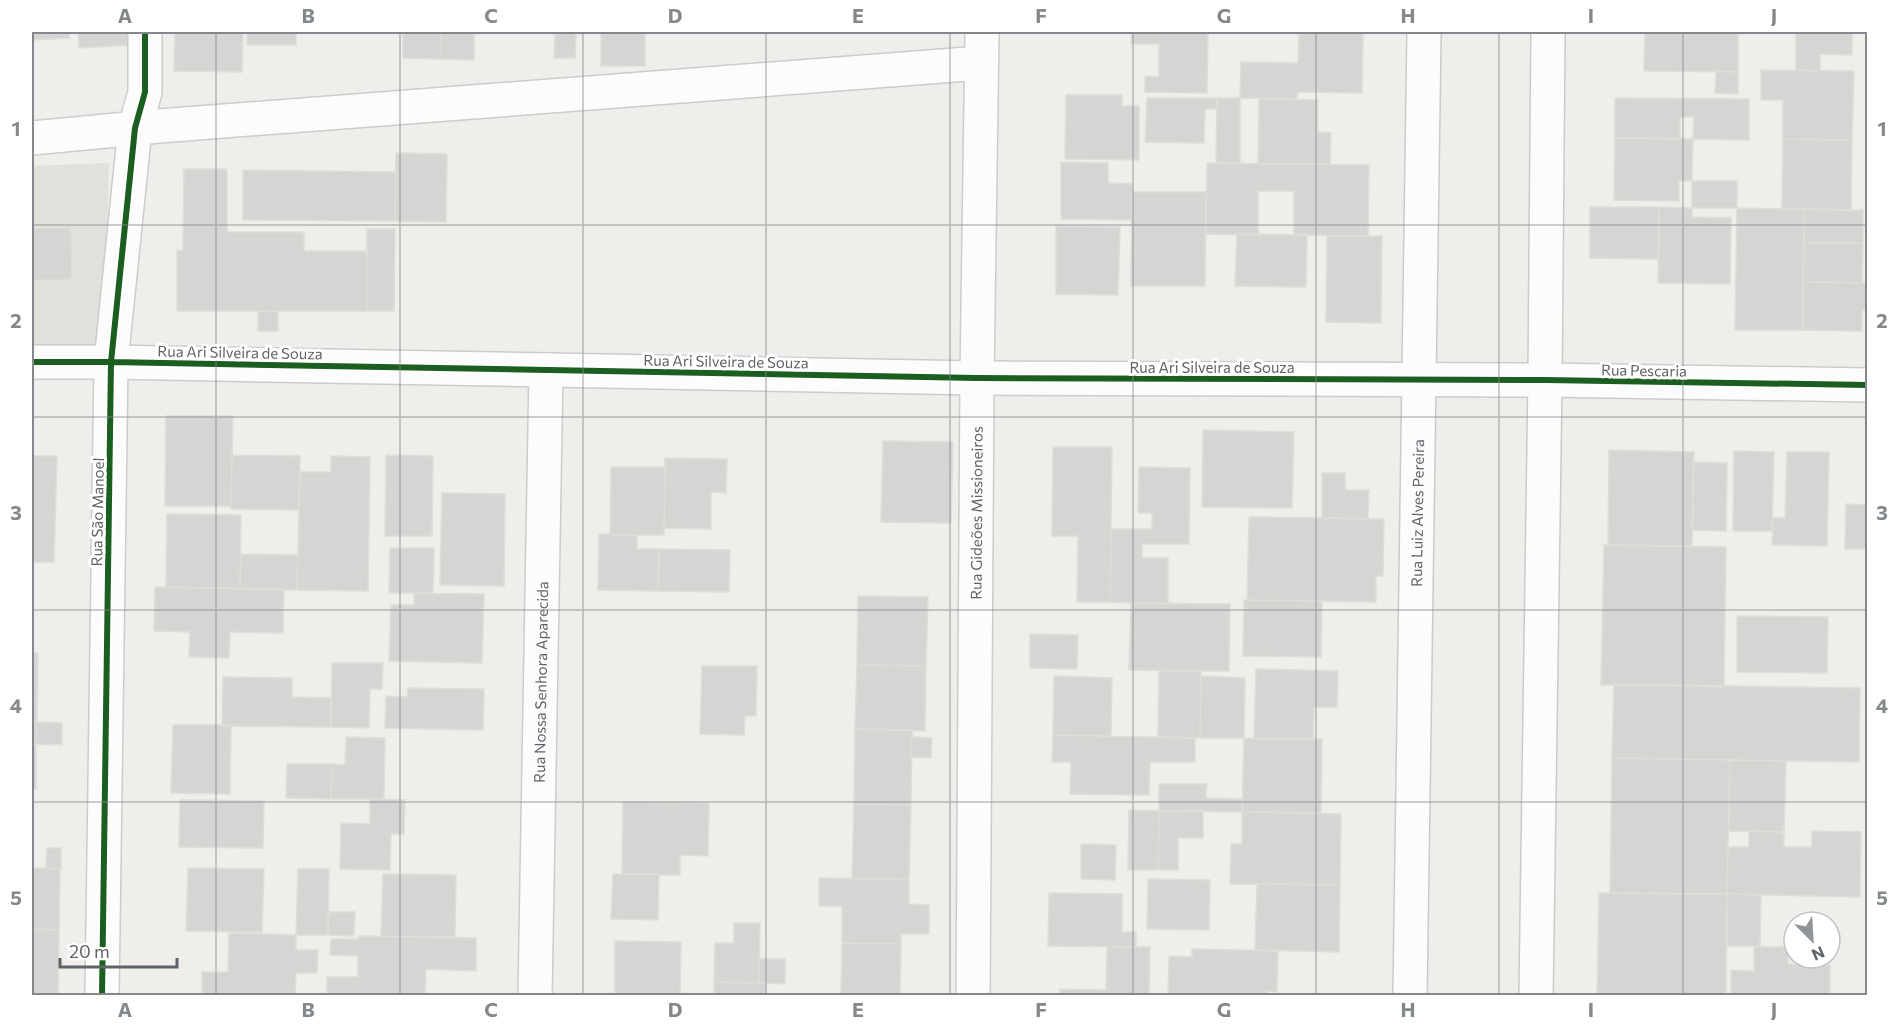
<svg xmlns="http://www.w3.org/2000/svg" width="1899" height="1027" font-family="Commissioner,sans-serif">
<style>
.education{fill:#e2e0da}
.building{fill:#d6d5d3;stroke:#deddd9;stroke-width:1.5}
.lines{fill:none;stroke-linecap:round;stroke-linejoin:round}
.street-casing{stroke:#cbcccc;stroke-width:36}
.secondary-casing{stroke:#cacacb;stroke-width:36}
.street{stroke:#fdfcfc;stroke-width:33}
.secondary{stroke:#fdfcfc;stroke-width:33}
.cycleway-casing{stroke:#fff;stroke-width:10}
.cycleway{stroke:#1b5e20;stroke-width:6}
.grid{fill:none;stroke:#84888a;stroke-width:1.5;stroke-opacity:0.55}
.labels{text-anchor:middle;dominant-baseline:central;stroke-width:6;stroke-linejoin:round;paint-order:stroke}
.street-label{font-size:15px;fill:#5f6368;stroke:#fff}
.neatline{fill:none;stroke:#84888a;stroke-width:2}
.grid-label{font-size:20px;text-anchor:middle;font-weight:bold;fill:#84888a}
</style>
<rect width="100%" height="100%" fill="#efeeea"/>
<path class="education" d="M109 163 104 349H32V166Z"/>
<path class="building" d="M32 32H69V38L32 40Z
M78 32H127L128 45 79 48Z
M175 32H243L242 72 174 71Z
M247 32H296V45H247Z
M403 32H441V59L403 58Z
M441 32H474V60L441 59Z
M555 32H576L575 58H554Z
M601 32H645V66H601Z
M1132 32H1208L1207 93 1145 92V76L1159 77V44H1131Z
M1299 32H1363L1362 93 1298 92 1297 99 1240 98 1241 62 1298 63Z
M1645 32H1738V72L1644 71Z
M1796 32H1868H1852V55L1820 54V71L1796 70Z
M1761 70 1854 71 1852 140 1783 139V100H1761Z
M1716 71 1738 72V94L1715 93Z
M1066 95H1122V106H1139V160L1065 159Z
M1147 98H1217L1216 109H1205L1204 143 1145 142Z
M1217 98H1240V164L1216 163Z
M1615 98 1749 99V140L1693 139 1694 117H1680V139L1615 138Z
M1259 99 1318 100V132L1331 133 1330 164H1258Z
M1615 138 1693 139 1692 181H1679V201L1614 200Z
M1783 139 1852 140 1851 210 1782 209Z
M396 153 447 154 446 222 395 221Z
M1061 162 1108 163V183L1133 184 1132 220 1061 219Z
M1207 163 1369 165 1368 236 1294 235V191H1258V235L1206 234Z
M184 169H227V232H304V251H367V311H177V250L183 251Z
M243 170 396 172 395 221 243 220Z
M1692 181H1737V208H1692Z
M1132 192H1206L1205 286H1131Z
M1590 207H1659L1658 259 1590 258Z
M1659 207 1692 208V217L1731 218 1730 284 1658 283Z
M1737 208 1804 209 1803 330H1735Z
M1804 209 1863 210V243H1804Z
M1056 226 1120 227 1118 295 1056 294Z
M32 228H71L72 280H32Z
M367 229H395L394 311H367Z
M1237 234 1307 235 1306 287 1235 286Z
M1327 236H1382L1381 323 1326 322Z
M1804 243H1863L1862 283 1803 282Z
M1803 282 1868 283V310H1862V331L1803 330Z
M258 311H278V331H258Z
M166 416H233L231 506H165Z
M1203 430 1294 432 1292 508 1202 507Z
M883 441 953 442 951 523 881 522Z
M1053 447H1112L1110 602H1077L1078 536H1052Z
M1609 450 1694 452 1692 546 1608 545Z
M1734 451 1774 452 1772 531H1733Z
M1787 452H1829L1827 546 1772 545 1773 518H1785Z
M232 455 300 456 299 510 231 509Z
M386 455 433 456 432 536H385Z
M32 456H57L54 562H32Z
M331 456 370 457 368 591 297 590 300 472H331Z
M665 458 727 459 726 493 711 492V529L664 528Z
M1694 462 1727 463 1726 531 1692 530Z
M611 467H665L664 535H610Z
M1139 467 1190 468 1189 544H1142V558H1168V604L1110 602 1111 529H1152V513H1138Z
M1322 473H1345V490H1369L1368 519 1322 518Z
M442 493 505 494 504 586 440 585Z
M1846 504 1868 505V549H1845Z
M167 514 241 515 240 589 166 587Z
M1249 517 1384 519 1383 576H1376V602L1247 600Z
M599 534 637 535V549H659L658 591 598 590Z
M1604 545 1726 547 1724 687 1601 685Z
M390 548H434L433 593H389Z
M659 549 730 550 729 592 658 591Z
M241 554 298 555 297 590 240 589Z
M155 587 284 589 283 633 230 632 229 658 189 657 190 632 154 631Z
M414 593 484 594 482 663 389 661 391 605H414Z
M858 596 928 597 926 666 857 665Z
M1244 600 1322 601 1321 657 1243 656Z
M1131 603 1230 604 1229 671 1129 670Z
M1737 616 1828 617 1827 673 1737 672Z
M1030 634 1078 635 1077 669 1030 668Z
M32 653H38L37 722H32Z
M332 663H383L382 689H370L369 728 331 727Z
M857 665 926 666 925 731 855 729Z
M702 666H757L756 716H745L744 735 700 734Z
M1256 669 1338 671 1337 707H1314L1313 739H1254Z
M1159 671H1201L1200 738 1158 737Z
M1054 676 1112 678 1111 736 1053 735Z
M1201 676 1245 678 1244 738H1200Z
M223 677 292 678V697L331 698V727L222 726Z
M1614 684 1860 688 1859 762 1612 758Z
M408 688 484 689 483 730 385 728 386 696 407 697Z
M32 722H37L36 744H32Z
M37 722 62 723V745L36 744Z
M173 725H231L230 794 171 793Z
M855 729 912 730 911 805 854 804Z
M1053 735 1195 738V762H1150L1149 795 1070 794 1071 762H1052Z
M346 737 385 738 384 799H331L332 764 345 765Z
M912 737 932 738 931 758 911 757Z
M1244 738 1322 739 1321 813 1242 812Z
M32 744H36V789H32Z
M1612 758 1730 760 1727 894 1610 893Z
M1730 760 1786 761 1784 832 1729 831Z
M287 764H332L331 799 286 798Z
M1159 784H1207L1206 798 1243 799 1242 812 1159 811Z
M370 799 405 800 404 834H391L390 870 340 869 341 823 370 824Z
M180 800 264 801 263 848 179 847Z
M623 802 709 803 708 856 680 855V875L622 874Z
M854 804 911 805 909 879H852Z
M1129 810 1159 811 1158 870H1128Z
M1159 811H1203V838H1178V870H1158Z
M1242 812 1341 814 1340 885 1230 884 1231 844H1242Z
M1749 831 1784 832V847H1812V831L1861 832 1860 897 1727 894 1728 847H1749Z
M1081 844 1116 845 1115 880 1081 879Z
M47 848H61V869L46 868Z
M32 868 60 869 59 930 32 929Z
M188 868 264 869 262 932 186 931Z
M298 869H329L328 935H296Z
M383 874 456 875 455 937 381 936Z
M613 874H659L658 920 611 919Z
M819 878 909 879V904L929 905V934H901V944L842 943V906H819Z
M1148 879 1210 880 1209 930 1147 929Z
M1257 884 1340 885 1339 952 1255 950Z
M1049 893 1122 894V932H1136V947L1048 946Z
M1599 893 1727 894 1726 996H1597Z
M1727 894 1761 895 1760 946H1727Z
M328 912H355L354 936 328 935Z
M734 923H760L759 983 714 982 715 943H734Z
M32 929 59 930 58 996H32Z
M229 933 296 935V950H318L317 973H296L295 996H202V972H228Z
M359 936 476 938V971L426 969 425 996H327V977H358V956L330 955 331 939H359Z
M615 941 681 942 680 996H615Z
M842 943 901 944 900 996H841Z
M1107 947H1150L1149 996H1060V989L1106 990Z
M1754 947H1788V964L1830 965V996H1731V970L1754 971Z
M1192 949 1278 951 1277 992 1267 991V996H1168L1169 956 1192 957Z
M759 959H785V984L759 983Z
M714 982 766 983V996H714Z"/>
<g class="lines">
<g class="street-casing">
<g id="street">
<path d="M32 138 159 126 981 63"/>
<path d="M32 362H111L977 378 1545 380 1868 385"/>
<path d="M102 996 111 362 135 128 145 92V32"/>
<path id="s1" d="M535 996 546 370"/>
<path id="s2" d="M973 996 977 378 982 32"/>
</g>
</g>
<g class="secondary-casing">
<g id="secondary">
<path id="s3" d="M1410 996 1424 32"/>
<path d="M1536 996 1545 380 1548 32"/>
</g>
</g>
<use href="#street" class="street"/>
<use href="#secondary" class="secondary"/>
<g class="cycleway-casing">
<path id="cycleway" d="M32 362H111L977 378 1545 380 1868 385
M102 996 111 362 135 128 145 92V32"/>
</g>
<use href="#cycleway" class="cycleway"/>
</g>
<path class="grid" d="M216 32V996M400 32V996M583 32V996M766 32V996M950 32V996M1133 32V996M1316 32V996M1499 32V996M1683 32V996M32 225H1868M32 417H1868M32 610H1868M32 802H1868"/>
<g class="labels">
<g class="street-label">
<text transform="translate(240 352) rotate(1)">Rua Ari Silveira de Souza</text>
<text transform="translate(726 361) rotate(1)">Rua Ari Silveira de Souza</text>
<text x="1212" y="367">Rua Ari Silveira de Souza</text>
<text transform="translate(1644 370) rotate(1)">Rua Pescaria</text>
<text transform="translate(97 512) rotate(-89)">Rua São Manoel</text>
<text stroke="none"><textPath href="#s2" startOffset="483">Rua Gideões Missioneiros</textPath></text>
<text stroke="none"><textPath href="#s3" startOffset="483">Rua Luiz Alves Pereira</textPath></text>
<text stroke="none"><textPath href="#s1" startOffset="314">Rua Nossa Senhora Aparecida</textPath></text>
</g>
</g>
<rect width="1899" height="1027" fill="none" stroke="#ffffff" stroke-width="66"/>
<g transform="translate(1812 940) rotate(156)"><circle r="28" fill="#ffffff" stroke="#bfc1c3" stroke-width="1.5"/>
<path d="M0-4.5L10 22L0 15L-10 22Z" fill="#919496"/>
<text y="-9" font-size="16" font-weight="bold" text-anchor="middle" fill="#5f6368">N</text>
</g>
<path d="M60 958v9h117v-9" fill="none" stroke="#5f6368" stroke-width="3"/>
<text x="69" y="958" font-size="18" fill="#5f6368" stroke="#ffffff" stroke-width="4.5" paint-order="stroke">20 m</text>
<rect x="33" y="33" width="1833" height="961" class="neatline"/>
<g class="grid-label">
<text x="125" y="23">A</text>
<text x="308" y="23">B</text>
<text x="491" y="23">C</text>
<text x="675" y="23">D</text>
<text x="858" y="23">E</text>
<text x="1041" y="23">F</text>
<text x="1224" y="23">G</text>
<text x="1408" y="23">H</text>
<text x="1591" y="23">I</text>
<text x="1774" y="23">J</text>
<text x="16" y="136">1</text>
<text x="1882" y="136">1</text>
<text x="16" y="328">2</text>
<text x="1882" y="328">2</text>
<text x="16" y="520">3</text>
<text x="1882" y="520">3</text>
<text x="16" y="713">4</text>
<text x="1882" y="713">4</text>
<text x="16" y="905">5</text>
<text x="1882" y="905">5</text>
<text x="125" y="1017">A</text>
<text x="308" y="1017">B</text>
<text x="491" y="1017">C</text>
<text x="675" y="1017">D</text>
<text x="858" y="1017">E</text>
<text x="1041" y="1017">F</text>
<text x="1224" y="1017">G</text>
<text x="1408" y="1017">H</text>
<text x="1591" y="1017">I</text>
<text x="1774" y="1017">J</text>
</g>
</svg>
